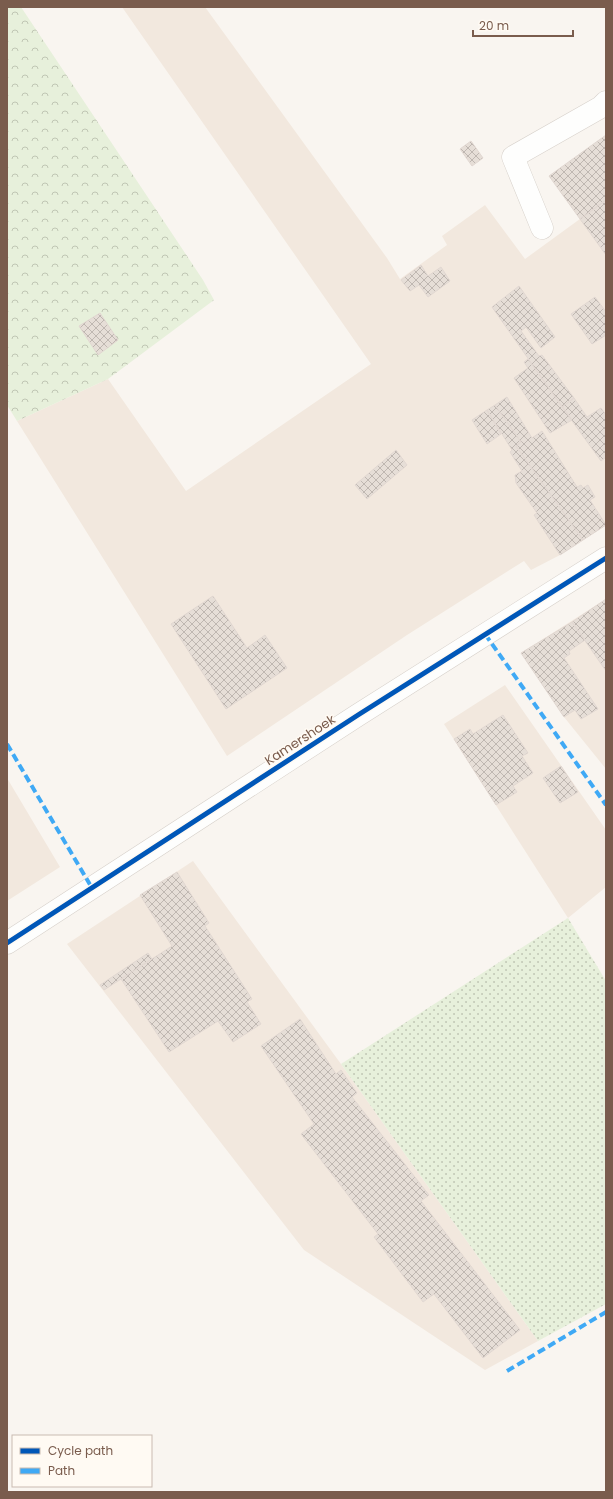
<svg xmlns="http://www.w3.org/2000/svg" width="613" height="1499" font-family="Poppins,sans-serif">
<style>
.residential{fill:#f2e8de}
.grass{fill:url(#grass-dots)}
.forest{fill:url(#forest-crowns)}
.building{fill:url(#building-cross-hatch);stroke:#e2d8d2}
.lines{fill:none;stroke-linecap:round;stroke-linejoin:round}
.minor-casing{stroke:#d7d1cb;stroke-width:23}
.minor{stroke:#fefefd;stroke-width:22}
.quiet{stroke:#3fa9f5;stroke-width:4;stroke-dasharray:8 4;stroke-linecap:butt}
.cycleway-casing{stroke:#fffaf3;stroke-width:8}
.cycleway{stroke:#0057b8;stroke-width:5}
.labels{text-anchor:middle;dominant-baseline:central;stroke-width:3;stroke-linejoin:round;paint-order:stroke}
.street-label{font-size:13px;fill:#7a5c4d;stroke:#fffaf3}
</style>
<defs>
<pattern id="grass-dots" width="8" height="8" patternUnits="userSpaceOnUse"><rect width="8" height="8" fill="#e7f0db"/><path d="M2 2h.1M6 6h.1" fill="none" stroke="#c0c6b4" stroke-width="1.8" stroke-linecap="round"/></pattern>
<pattern id="forest-crowns" width="20" height="18" patternUnits="userSpaceOnUse"><rect width="20" height="18" fill="#e7f0db"/><path d="M2 6a3 3 0 1 1 6 0M12 15a3 3 0 1 1 6 0" fill="none" stroke="#c0c6b4"/></pattern>
<pattern id="building-cross-hatch" width="8" height="8" patternUnits="userSpaceOnUse"><rect width="8" height="8" fill="#e6ded7"/><path d="M0 0l8 8M0 8l8-8" fill="none" stroke="#bfb7b1"/></pattern>
</defs>
<rect width="100%" height="100%" fill="#f9f5f0"/>
<path class="residential" d="M122 7H205L387 258 400 279 447 245 442 236 485 205 525 259 606 200V525L560 555 531 570 524 561 407 635 227 756 17 421 108 379 186 491 371 364Z
M606 599V769L564 717 521 653Z
M505 685 606 830V887L568 918 444 724Z
M7 778 60 867 7 901Z
M193 861 341 1064 538 1341 485 1370 304 1250 67 944Z"/>
<path class="grass" d="M568 918 606 981V1304L538 1341 341 1064Z"/>
<path class="forest" d="M7 7H21L203 280 214 300 108 379 17 421 7 405Z"/>
<path class="building" d="M606 135V200L580 219 549 176Z
M471 141 483 158 472 166 460 149Z
M606 200V255L580 219Z
M421 265 428 276 441 267 450 281 428 297 419 285 410 291 401 280Z
M519 286 555 337 541 348 526 327 521 331 539 356 542 355 574 398 562 407 492 307Z
M595 297 606 312V335L592 344 571 314Z
M100 313 118 340 98 355 79 326Z
M528 359 572 420 550 433 514 378 528 368 524 362Z
M507 397 532 438 542 431 577 487 581 485 583 488 588 485 595 497 590 500 606 525 583 540 516 446 521 442 495 405Z
M574 398 587 417 601 408 606 415V457L601 461 562 407Z
M495 405 521 442 516 446 583 540 560 555 534 515 537 513 516 483 515 475 522 471 510 452 512 450 487 410Z
M487 410 501 434 487 444 472 420Z
M396 450 407 465 367 499 355 485Z
M213 596 247 648 265 635 287 668 226 709 171 624Z
M606 599V671L572 622Z
M572 622 585 640 569 651 570 654 564 658 598 709 581 719 575 710 564 717 521 653Z
M503 715 528 753 522 756 533 773 513 786 517 792 496 805 454 739 470 729 473 734Z
M561 766 578 792 560 803 543 778Z
M177 872 209 923 205 926 252 999 247 1002 261 1024 233 1042 218 1021 169 1052 121 979 172 946 140 895Z
M148 953 152 959 104 990 100 985Z
M300 1019 336 1074 341 1070 357 1093 352 1097 429 1195 421 1201 520 1330 483 1358 434 1294 423 1302 374 1237 378 1234 301 1134 314 1124 261 1046Z"/>
<g class="lines">
<g class="minor-casing">
<path id="minor" d="M542 228 513 157 601 107 606 102
M7 943 358 715 606 558"/>
</g>
<use href="#minor" class="minor"/>
<path class="quiet" d="M485 634 606 805
M7 744 92 888
M507 1371 606 1312"/>
<g class="cycleway-casing">
<path id="cycleway" d="M7 943 358 715 606 558"/>
</g>
<use href="#cycleway" class="cycleway"/>
</g>
<g class="labels">
<g class="street-label">
<text transform="translate(300 740) rotate(-33)">Kamershoek</text>
</g>
</g>
<rect width="613" height="1499" fill="none" stroke="#7a5c4d" stroke-width="16"/>
<rect x="12" y="1435" width="140" height="52" fill="#fffaf3" stroke="#cabbb1"/>
<rect x="20" y="1448" width="20" height="6" fill="#0057b8" stroke="#cabbb1"/>
<text x="48" y="1455" font-size="12" fill="#7a5c4d">Cycle path</text>
<rect x="20" y="1468" width="20" height="6" fill="#3fa9f5" stroke="#cabbb1"/>
<text x="48" y="1475" font-size="12" fill="#7a5c4d">Path</text>
<path d="M473 30v6h100v-6" fill="none" stroke="#7a5c4d" stroke-width="2"/>
<text x="479" y="30" font-size="12" fill="#7a5c4d" stroke="#fffaf3" stroke-width="3" paint-order="stroke">20 m</text>
</svg>
